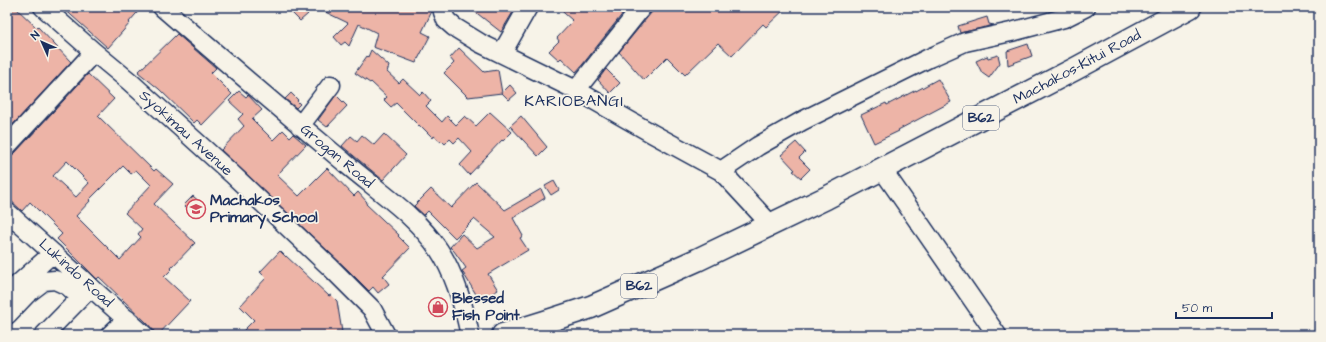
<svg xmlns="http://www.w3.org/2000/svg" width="1326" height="342" font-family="'Architects Daughter',sans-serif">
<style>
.building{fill:#edb4a7;stroke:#1b2f5e;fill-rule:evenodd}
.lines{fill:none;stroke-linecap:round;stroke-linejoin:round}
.minor-casing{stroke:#1b2f5e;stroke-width:21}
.highway-casing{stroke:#1b2f5e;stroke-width:25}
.minor{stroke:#f7f3e8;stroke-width:18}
.highway{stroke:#f7f3e8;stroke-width:22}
.labels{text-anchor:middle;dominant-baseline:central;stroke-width:3.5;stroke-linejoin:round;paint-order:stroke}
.shield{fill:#f7f3e8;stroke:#5d6a87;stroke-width:1}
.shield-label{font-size:14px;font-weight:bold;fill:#1b2f5e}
.street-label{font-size:15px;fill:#1b2f5e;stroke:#f7f3e8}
.poi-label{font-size:15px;font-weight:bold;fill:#1b2f5e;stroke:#f7f3e8;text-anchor:start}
.neighbourhood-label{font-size:16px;letter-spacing:1px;fill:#1b2f5e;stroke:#f7f3e8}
</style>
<rect width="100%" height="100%" fill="#f7f3e8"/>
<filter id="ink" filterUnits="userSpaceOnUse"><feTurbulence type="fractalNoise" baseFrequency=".025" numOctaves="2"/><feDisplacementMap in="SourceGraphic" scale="8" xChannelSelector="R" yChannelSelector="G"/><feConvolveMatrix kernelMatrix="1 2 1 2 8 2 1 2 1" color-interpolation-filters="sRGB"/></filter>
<g filter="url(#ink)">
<path class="building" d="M7 7H15L37 28 38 27 71 62 7 131Z
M62 7H142L129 22 130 23 108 48Z
M286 7H301L308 14 300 21Z
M315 7H432V11L422 32 430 36 416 63 373 47 377 33 359 24 349 46 345 42 341 45 334 37 348 23Z
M469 7H516L501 32Z
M557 7H619L624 12 583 64 576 72 561 58 559 60 549 51 559 41 557 38 572 22 571 21 572 20Z
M656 7H787L766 27 763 24 732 56 718 43 685 75 667 57 644 80 619 52Z
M987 17 989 24 994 25 960 33 958 26Z
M177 34 216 68 211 73 232 94 202 125 197 120 194 123 159 89 138 72Z
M1028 44 1032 56 1008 65 1007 51Z
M459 48 484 72 498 70 502 93 468 97 444 73 454 63 450 58Z
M371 50 389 66 387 72 399 83 403 79 420 95 423 92 431 101 426 106 442 122 447 116 456 125 465 116 476 126 490 112 512 132 503 141 502 140 469 175 460 165 472 152 459 138 454 143 450 139 445 144 442 141 441 142 434 136 433 138 422 127 421 128 396 103 391 107 384 100 387 97 371 82 370 83 355 73 367 56 368 57Z
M998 55 1000 63 989 78 982 73 976 61 987 56 988 58Z
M606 69 620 83 610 93 598 80Z
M88 74 114 99 98 116 154 171 156 169 173 184 154 204 195 243 171 268 172 269 164 277 190 301 158 335 154 334V331L147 323 99 277 97 279 57 239 62 234 30 202 22 211 7 197V156H10L15 153ZM67 161 89 183 76 197 53 176ZM123 166 131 174 136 170 151 185 125 213 142 229 138 234 141 237 120 260 76 216 90 201 89 200Z
M938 79 951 102 898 130 899 131 874 143 861 115 886 103 887 105 916 90V91Z
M510 85 517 93 509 100 502 93Z
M239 91 246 97 248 95 262 110 252 119 273 140 283 130 290 137 293 134 306 145 277 175 299 196 327 168 354 196 358 192 367 202 366 204 399 235 398 236 410 248 383 276 389 284 378 293 373 287 369 291 348 270 221 150 244 126 238 119 243 114 229 101Z
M291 93 298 100 297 101 300 104 296 108 285 99Z
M336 95 347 106 327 127 318 120Z
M521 116 547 147 538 156 510 126Z
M384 134 406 155 383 180 342 146 351 136 357 141 362 135 374 145Z
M796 142 805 152 799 158 810 169 801 178 793 171 795 170 781 155Z
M554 181 559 190 551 195 545 186Z
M476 182 505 210 541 189 545 198 513 218 523 236 520 238 528 250 488 274 498 290 480 301 462 271 466 268 454 251 450 247 462 234 477 248 495 237 474 219 455 238 428 211 424 215 414 206 431 189 451 208Z
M193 196 203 205 194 215 184 205Z
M280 251 286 257V256L329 296 331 295 337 301 342 332 335 335H239L254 320 240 306 266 278 260 272Z"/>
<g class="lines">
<g class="minor-casing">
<path id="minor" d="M43 7 94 52 129 81 232 174 331 268 372 309 386 335
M162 7C222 59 283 111 344 162 376 190 415 214 439 250 455 274 464 307 470 335
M442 7 443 12 446 20 454 27 480 43 576 90 653 134 721 171
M502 53 528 7
M576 90 642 7
M300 126 331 85
M7 146 94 52
M882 169 997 335
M7 212 144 335
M771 225 721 171 758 146 802 121 929 58 965 42 1011 32 1064 18 1086 7
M7 294 53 253
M7 315 27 294 44 281 55 280 68 286 80 297
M44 335 89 289
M110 335 127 319"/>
</g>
<g class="highway-casing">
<path id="highway" d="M503 335 545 322 591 307 697 260 826 198 1075 69 1190 7"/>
</g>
<use href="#minor" class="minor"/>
<use href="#highway" class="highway"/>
</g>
</g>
<defs>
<g id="school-ring" transform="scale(1)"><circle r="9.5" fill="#f7f3e8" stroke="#d1495b" stroke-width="1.5"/><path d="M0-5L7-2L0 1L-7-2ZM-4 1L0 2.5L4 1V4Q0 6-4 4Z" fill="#d1495b"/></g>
<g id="shop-ring" transform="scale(1)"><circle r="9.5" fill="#f7f3e8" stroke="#d1495b" stroke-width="1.5"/><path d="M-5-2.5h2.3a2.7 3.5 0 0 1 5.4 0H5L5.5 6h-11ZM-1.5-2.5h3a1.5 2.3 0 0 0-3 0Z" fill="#d1495b"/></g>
</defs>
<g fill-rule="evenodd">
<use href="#school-ring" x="196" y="209"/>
<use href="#shop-ring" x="438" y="307"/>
</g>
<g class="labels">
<g class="shield">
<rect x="963" y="106" width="36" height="24" rx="3"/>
<rect x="621" y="274" width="36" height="24" rx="3"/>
</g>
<g class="shield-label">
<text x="981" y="118">B62</text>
<text x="639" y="286">B62</text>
</g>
<g class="street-label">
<text transform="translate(1077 67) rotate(-28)">Machakos-Kitui Road</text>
<text transform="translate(186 133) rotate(42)">Syokimau Avenue</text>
<text transform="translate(337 156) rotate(40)">Grogan Road</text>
<text transform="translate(76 273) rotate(42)">Lukindo Road</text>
</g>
<g class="poi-label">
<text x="210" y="200">Machakos<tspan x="210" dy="17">Primary School</tspan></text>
<text x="452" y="298">Blessed<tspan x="452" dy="17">Fish Point</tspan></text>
</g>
<g class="neighbourhood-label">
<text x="574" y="101">KARIOBANGI</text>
</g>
</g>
<rect width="1326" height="342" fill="none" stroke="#f7f3e8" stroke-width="24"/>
<rect x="12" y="12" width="1302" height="318" fill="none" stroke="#1b2f5e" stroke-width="1.5" filter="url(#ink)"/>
<g transform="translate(42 42) rotate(315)" stroke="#f7f3e8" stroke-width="3" paint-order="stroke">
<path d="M0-3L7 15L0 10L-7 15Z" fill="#1b2f5e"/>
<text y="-6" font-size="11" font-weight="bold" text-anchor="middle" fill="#1b2f5e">N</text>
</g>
<path d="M1176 312v6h96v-6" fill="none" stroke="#1b2f5e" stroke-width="2"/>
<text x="1182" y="312" font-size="12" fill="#1b2f5e" stroke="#f7f3e8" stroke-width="3" paint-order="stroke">50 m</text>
</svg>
